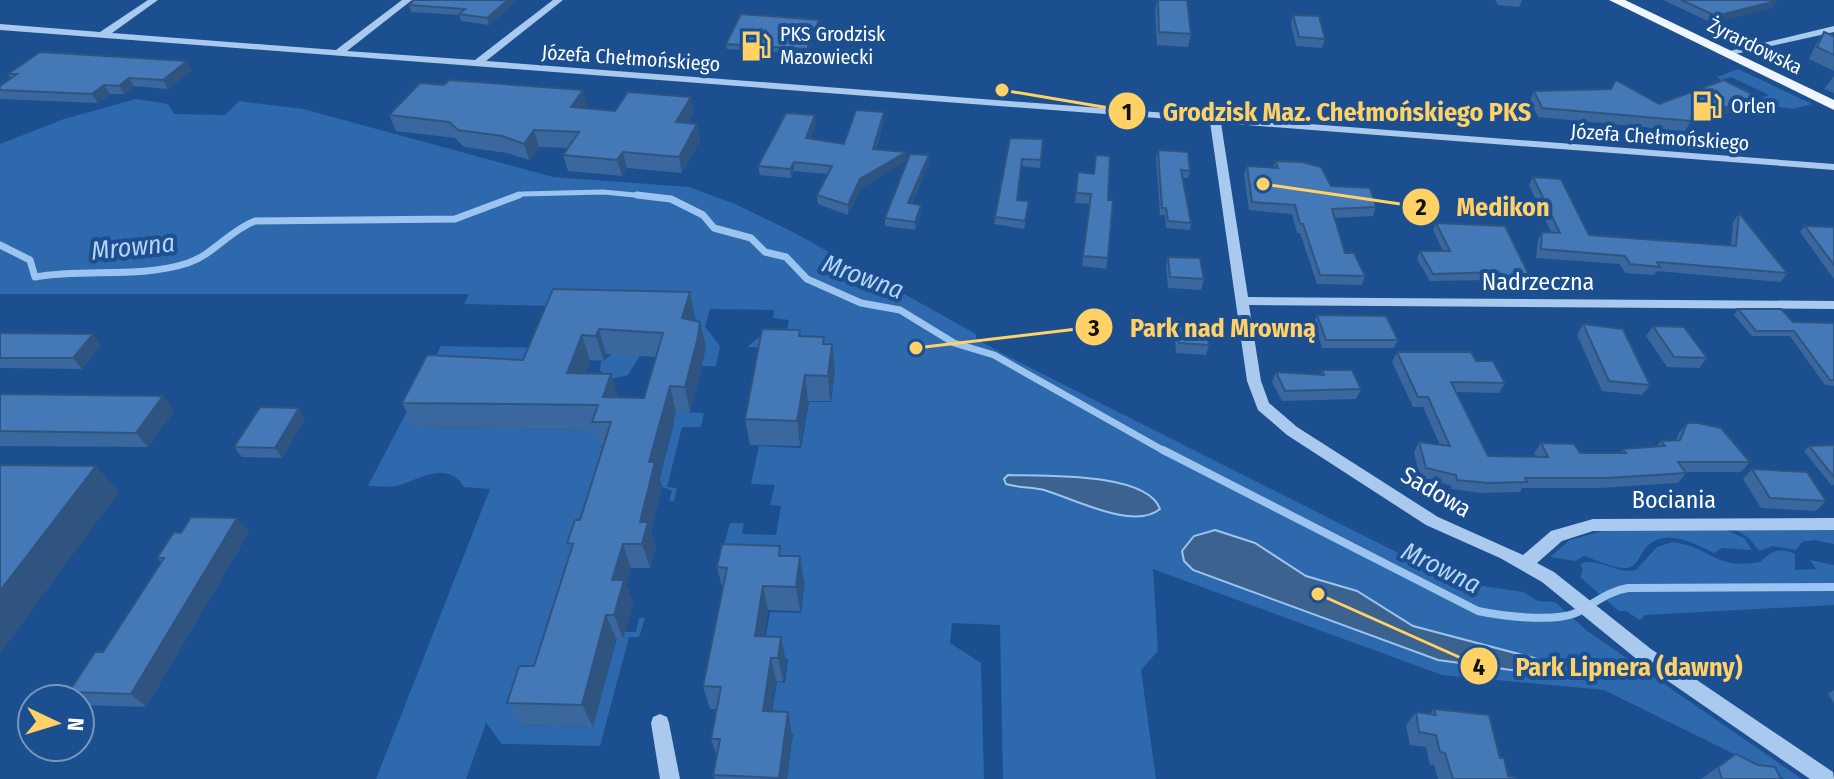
<svg xmlns="http://www.w3.org/2000/svg" width="1834" height="779" font-family="'Fira Sans Condensed',sans-serif">
<style>
.green{fill:#2e69ad}
.water{fill:#3c6290;stroke:#9cc4f0;stroke-width:2}
.lines{fill:none;stroke-linecap:round;stroke-linejoin:round}
.stream-far2{stroke:#9cc4f0;stroke-width:5}
.stream-far1{stroke:#9cc4f0;stroke-width:7}
.stream{stroke:#9cc4f0;stroke-width:8}
.minor{fill:#a9c9ee;fill-rule:evenodd}
.major{fill:#f0f6ff;fill-rule:evenodd}
.wall{fill:#3a679d;fill-rule:evenodd}
.shaded-wall{fill:#305480}
.building{fill:#4478b7;stroke:#305480;stroke-width:2;fill-rule:evenodd}
.labels{text-anchor:middle;dominant-baseline:central;stroke-width:8;stroke-linejoin:round;paint-order:stroke}
.far-poi-label{font-size:20px;fill:#fff;stroke:#1b4f8f;text-anchor:start}
.far-street-label{font-size:20px;fill:#fff;stroke:#1b4f8f}
.street-label{font-size:24px;fill:#fff;stroke:#1b4f8f}
.water-label{font-size:26px;font-style:italic;fill:#b5d3f5;stroke:#1b4f8f}
.leader{fill:none;stroke:#ffd166;stroke-width:3}
.callout-dot{fill:#ffd166;stroke:#1b4f8f;stroke-width:3}
.mark-label{font-size:24px;text-anchor:middle;font-weight:bold;fill:#111}
.callout-label{font-size:26px;text-anchor:middle;font-weight:bold;fill:#ffd166;stroke:#1b4f8f;stroke-width:8;stroke-linejoin:round;paint-order:stroke}
</style>
<rect width="100%" height="100%" fill="#1b4f8f"/>
<path class="green" d="M1738 69 1812 104 1793 109 1774 106 1780 102 1761 98 1769 95 1731 77 1721 80 1717 77Z
M136 99 168 104 174 114 225 115 239 101 303 109 553 177 689 187 735 204 793 232 976 334V339L1011 358 1456 582 1523 592 1538 601 1555 602 1586 630 1802 779H1785L1604 690 1442 675 1153 569 1158 651 1141 670 1156 779H1003L1000 625 952 623 950 643 981 663 984 779H787L793 734 769 732 777 682 785 683 788 659 762 658 770 612 801 613 805 581 718 566 730 523H744L742 534 776 535 781 506 770 505 775 485 751 484 759 446 801 448 809 402H831L835 370 826 369 778 348 747 347 763 334 786 335 789 320 773 318 774 310 710 309 705 327 720 346 716 366H701L706 347 689 342 696 317 561 313 542 360 444 368 415 428 606 430 600 447 618 448 520 725 593 727 617 638H623L625 632H636L639 618H645L639 637H629L600 746 502 744 486 723 466 779H376L490 489 464 487C449 461 421 478 400 485 390 488 378 486 368 486L441 346 541 348 560 306 464 304 469 294H0V144L64 119Z
M615 352H642L628 375 607 380 600 370 601 362Z
M654 411 704 413 701 427H682L667 487 677 488 674 501H669L672 491 658 485 674 423 632 422Z
M1834 529V544L1814 540 1802 542 1796 550 1773 546 1759 551 1749 538 1736 530Z
M1606 530H1726L1744 538 1752 550 1722 548 1714 553C1694 543 1662 526 1644 550 1639 557 1637 566 1627 568 1614 569 1597 560 1584 556L1575 561 1550 557 1570 540Z
M1672 542C1713 547 1712 570 1760 562 1772 551 1779 547 1795 554V570L1816 569 1810 560 1834 565V605L1645 615 1640 620 1626 611H1619L1580 577 1583 570 1580 564C1598 556 1616 575 1636 570L1657 547Z"/>
<path class="water" d="M1008 475C1043 476 1147 472 1160 509 1134 531 1072 498 1044 490 1031 487 1019 488 1006 484L1004 479Z
M1215 530 1255 543 1306 576 1357 591 1413 626 1534 658 1541 661 1545 671 1540 674 1438 660 1193 570 1184 561 1182 551 1194 536Z"/>
<g class="lines">
<path class="stream-far2" d="M514 197 522 194 603 192 656 197"/>
<path class="stream-far1" d="M637 195 671 199 703 215 714 228 751 238 765 252 786 257 807 279 861 303 900 310 954 343 994 355 1166 452
M0 245 30 260 35 277C85 268 138 279 188 263 214 254 229 231 255 221L455 219 519 195"/>
<path class="stream" d="M1163 450 1478 611C1501 616 1556 623 1578 612 1595 603 1608 591 1628 588L1834 587"/>
<path class="minor" d="M148 0H158L112 33 336 50 402 0H412L347 51 475 60 553 0H563L486 61 1834 164V170L1221 123 1248 297 1834 301V309L1249 305 1261 381 1269 403 1297 427 1438 517 1523 555 1551 531 1593 519 1834 518V530L1593 531 1562 541 1537 563 1554 572 1651 649 1833 772 1834 779H1810L1639 661 1542 582 1500 558 1426 525 1287 435 1258 410 1247 381 1210 122 0 30V24L100 32Z
M1834 26V32L1726 56 1721 53Z
M660 714 667 717 669 723 680 779H660L651 723 653 717Z"/>
<path class="major" d="M1609 0H1625L1834 100V110Z"/>
</g>
<path class="wall" d="M414 0H518L489 25 461 21 459 15 411 12 409 5Z
M1157 0 1191 34 1188 47 1157 45 1155 11Z
M1495 0H1522L1519 7 1498 5Z
M1663 0H1774L1772 8 1712 23Z
M1293 15 1325 39 1322 48 1296 46 1291 24Z
M819 24 808 54 727 49 726 44Z
M1824 32 1834 36V71L1809 59 1816 44Z
M192 70 168 89 134 86 124 94H110L98 103 0 99V86L11 78 8 74Z
M1834 76V93L1824 89Z
M1724 80 1750 105 1712 119 1694 110 1691 121 1685 131 1538 117 1530 100 1534 91 1659 104Z
M588 106 586 108 615 111 694 113 688 123 697 124 700 140 682 173 627 168 622 176 568 171 563 155 568 148 539 147 529 160 507 153 464 147 455 138 396 131 389 115Z
M884 121 876 150 906 152V161L861 188 848 215 818 204 817 195 828 174 794 171 791 178 760 175 758 166 816 124 810 139 844 144Z
M1010 138 1043 139 1040 168 1021 166 1017 200 1028 209 1024 229 994 224Z
M1158 150 1190 171 1188 178H1183L1191 223 1190 230 1166 228 1165 215H1160L1156 157Z
M929 155V163L912 203 921 212 915 230 885 226V218Z
M1275 161 1376 207 1373 216 1335 218 1345 253 1365 276 1362 285 1317 284 1300 233H1297L1292 214 1249 210 1244 174 1247 166 1273 168Z
M1078 172 1094 174 1108 258 1106 269 1082 266 1090 204 1075 203Z
M1533 177 1589 235 1731 246 1733 222 1739 213 1787 273 1781 282 1657 271 1654 275 1625 273 1620 264 1536 258 1538 240 1542 232H1551L1529 185Z
M1436 223 1531 279 1527 286 1497 285 1495 280 1430 281 1417 259 1420 251H1443L1433 230Z
M1805 226 1834 227V279L1800 232Z
M1168 257 1204 279 1201 290 1168 288 1166 267Z
M553 289 695 317 694 321 706 347 702 366 690 412H676L659 476 662 487 651 532 656 547 650 568H631L626 585 633 603 623 638H616L593 727 521 725 507 703 534 666 570 551 567 543 580 520 604 447 601 446 595 430 415 428 402 403 523 360ZM606 354 656 357 644 398H618L585 374 590 360 604 361Z
M1738 309 1793 322 1834 323V386L1825 385 1790 336H1752L1734 315Z
M1317 315 1398 340 1394 348H1322L1314 323Z
M1176 319 1209 345 1206 355 1176 353 1174 329Z
M1583 324 1650 385 1642 395 1602 391 1577 335Z
M1653 326 1707 358 1699 368 1667 367 1646 336Z
M800 330 801 336 824 344H832L835 370 830 401H808L800 446 750 445 745 419Z
M0 333 101 345 82 369 0 368Z
M1397 352 1476 361 1505 383 1499 393 1456 392 1488 456 1536 457 1534 453 1541 443 1580 453H1620L1623 449 1656 447 1661 441 1676 440 1679 433 1687 423 1750 462 1741 472H1685L1686 473 1678 483 1599 488H1522L1520 492 1481 493 1452 489 1450 485 1420 478 1414 452 1419 442 1440 445 1423 407H1413L1392 362Z
M1322 370 1361 389 1356 399 1282 401 1272 382 1276 372 1320 375Z
M0 394 174 411 148 447 0 446Z
M305 418 282 458 242 457 234 447Z
M1834 445V485H1831L1804 451 1809 446Z
M1752 469 1826 501 1816 511 1761 508 1743 479Z
M249 532 146 707 85 705 80 701V699H77L69 692 103 652 161 562 157 558Z
M782 556 804 581 800 611 768 610 764 636 781 637 786 661 783 682 776 681 771 711 792 734 786 779H715L713 775 717 757 711 739 716 709H710L703 686 723 591 717 567Z
M1834 690V703L1828 694Z
M1434 709 1500 758 1508 776 1517 779H1438L1434 765H1430L1426 747 1410 745 1406 725 1416 712 1430 714Z
M1736 754 1781 779H1701Z"/>
<path class="shaded-wall" d="M508 0H518L489 25 487 18Z
M1776 1 1772 8 1712 23 1716 16Z
M819 20V24L808 54 807 49Z
M187 61 192 70 168 89 163 80Z
M129 78 134 86 124 94 119 86Z
M104 85 110 94 98 103 92 94Z
M583 90 588 106 576 123 571 107Z
M1756 96 1750 105 1712 119 1718 110Z
M691 97 694 113 679 138 676 122Z
M884 112V121L873 158V149Z
M815 115 816 124 807 147 806 138Z
M697 124 700 140 682 173 679 157Z
M534 130 539 147 529 160 524 144Z
M623 152 627 168 622 176 617 160Z
M906 152V161L861 188 848 215V205L860 179Z
M929 155V163L908 211V203Z
M794 162V171L791 178 790 169Z
M921 205V212L915 230V222Z
M690 292 695 317 688 343 682 318Z
M700 322 706 347 702 366 690 412 685 387Z
M599 329 606 354 604 361 596 336Z
M93 334 101 345 82 369 73 358Z
M582 335 590 360 576 398 567 373Z
M832 344 835 370 830 401 828 376Z
M611 374 619 399 603 397Z
M805 375 808 401 800 446 797 421Z
M670 386 676 412 659 476 662 487 651 532 656 547 650 568 642 544 640 522 649 462Z
M163 396 174 411 148 447 136 433Z
M299 408 305 418 282 458 275 448Z
M96 466 119 492 0 654V591Z
M237 518 249 532 146 707 131 694Z
M623 544 631 568 626 585 633 603 623 638 614 615 612 580Z
M800 556 804 581 800 611 796 587Z
M763 586 768 610 760 660 755 636Z
M606 615 616 638 593 727 582 705Z
M781 637 786 661 783 682 778 658Z
M771 658 776 681 768 733 763 711Z
M788 712 792 734 786 779H779Z"/>
<path class="building" d="M414 0H508L487 18 459 14 465 9 409 5Z
M1158 0H1187L1191 34 1159 32Z
M1681 0H1774L1776 1 1716 16Z
M741 14 819 20 807 49 726 44Z
M1293 15 1319 16 1325 39 1299 37Z
M1824 32 1834 36V55L1817 47Z
M40 52 187 61 163 80 129 78 119 86 104 85 92 94 0 90V86L17 74H8Z
M449 80 583 90 571 107 615 111 628 92 691 97 676 122 697 124 679 157 623 152 617 160 563 155 579 132 534 130 524 144 502 136 458 130 449 122 389 115 420 83 444 85Z
M1616 80 1659 104 1724 80 1756 96 1718 110 1696 99 1691 121 1542 108 1534 91 1611 89Z
M856 110 884 112 873 149 906 152 860 179 848 205 817 195 832 166 794 162 790 169 758 166 786 113 815 115 806 138 844 144Z
M1010 138 1043 139 1041 160 1022 159 1017 200 1029 201 1025 221 995 217Z
M1158 150 1188 152 1190 171 1181 170 1191 223 1168 221 1166 208H1162Z
M910 154 929 155 908 203 921 205 915 222 885 218Z
M1096 155 1110 156 1108 200H1113L1108 258 1083 256 1091 194 1076 193 1078 172 1094 174Z
M1275 161 1302 162 1321 167 1331 186 1370 188 1376 207 1332 209 1345 253H1354L1365 276 1320 275 1303 224H1300L1295 205 1252 202 1247 166 1278 168Z
M1533 177 1561 179 1589 235 1736 246 1739 213 1787 273 1657 262 1660 267 1630 264 1625 256 1541 249 1542 232 1560 233Z
M1436 223 1505 226 1531 279 1501 277 1499 272 1433 274 1420 251H1450Z
M1805 226 1834 227V265Z
M1168 257 1200 258 1204 279 1170 277Z
M553 289 690 292 682 318 700 322 697 341 685 387 670 386 649 462H655L640 522H648L642 544H623L612 580H624L614 615H606L582 705 507 703 519 666H534L573 544 567 543 575 520H580L611 422H592L598 405 402 403 427 355 523 360ZM599 329 663 333 644 398 603 397 611 374 567 373 582 335 596 336Z
M1738 309H1781L1793 322 1834 323V380H1830L1794 331H1756Z
M1317 315 1386 316 1398 340H1326Z
M1176 319 1205 321 1209 345 1179 343Z
M1583 324 1623 329 1650 385 1609 381Z
M1653 326 1684 327 1707 358 1674 357Z
M762 329 800 330 799 336 824 337 823 344H832L828 376 805 375 797 421 745 419Z
M0 333 93 334 73 358H0Z
M1397 352H1471L1476 361H1493L1505 383 1451 382 1488 456 1548 457 1541 443 1574 444 1580 453H1626L1623 449 1665 446 1661 441 1680 440 1687 423H1698L1721 428 1750 462H1678L1686 473 1607 478H1525L1527 482 1488 483 1457 480 1456 475 1426 468 1419 442 1450 446 1428 397H1418Z
M1322 370H1352L1361 389 1285 391 1276 372 1324 375Z
M0 394 163 396 136 433 0 431Z
M260 407 299 408 275 448 234 447Z
M1834 445V477L1809 446Z
M0 465 96 466 0 591Z
M1752 469 1807 472 1826 501 1770 498Z
M191 517 237 518 131 694 69 692 95 652H103L164 558H157L174 532 181 533Z
M722 544 780 546 779 556H800L796 587 763 586 755 636 781 637 778 658H771L763 711 788 712 779 778 713 775 720 739H711L721 687 703 686 727 568 717 567Z
M1434 709 1489 715 1500 758H1504L1508 776 1516 777 1517 779H1453L1445 753 1440 752 1436 735 1419 732 1416 712 1436 715Z
M1736 754 1758 765 1775 767 1781 779H1722L1718 767Z"/>
<defs>
<g id="fuel-bare" transform="scale(2.4)"><path d="M-5.5-6h7V0h2V4h1.3V-2.5L3-4.5l.8-.8L6-3V5H2.5V1h-1V6h-7ZM-4.2-4.7v3.2H.2V-4.7Z" fill="#ffd166" stroke="#1b4f8f" stroke-width="2.5" paint-order="stroke"/></g>
</defs>
<g fill-rule="evenodd">
<use href="#fuel-bare" x="756" y="46"/>
<use href="#fuel-bare" x="1707" y="106"/>
</g>
<g class="labels">
<g class="far-poi-label">
<text x="780" y="34">PKS Grodzisk<tspan x="780" dy="23">Mazowiecki</tspan></text>
<text x="1731" y="106">Orlen</text>
</g>
<g class="far-street-label">
<text transform="translate(1755 46) rotate(26)">Żyrardowska</text>
<text transform="translate(631 58) rotate(4)">Józefa Chełmońskiego</text>
<text transform="translate(1660 137) rotate(4)">Józefa Chełmońskiego</text>
</g>
<g class="street-label">
<text x="1538" y="282">Nadrzeczna</text>
<text transform="translate(1436 492) rotate(30)">Sadowa</text>
<text x="1674" y="500">Bociania</text>
</g>
<g class="water-label">
<text transform="translate(133 247) rotate(-6)">Mrowna</text>
<text transform="translate(863 277) rotate(20)">Mrowna</text>
<text transform="translate(1441 568) rotate(26)">Mrowna</text>
</g>
</g>
<path class="leader" d="M1002 90L1127 111M1263 184L1421 207M916 348L1094 327M1318 594L1479 666"/>
<g class="callout-dot">
<circle cx="1002" cy="90" r="8"/>
<circle cx="1263" cy="184" r="8"/>
<circle cx="916" cy="348" r="8"/>
<circle cx="1318" cy="594" r="8"/>
<circle cx="1127" cy="111" r="20"/>
<circle cx="1421" cy="207" r="20"/>
<circle cx="1094" cy="327" r="20"/>
<circle cx="1479" cy="666" r="20"/>
</g>
<g class="mark-label">
<text x="1127" y="120">1</text>
<text x="1421" y="215">2</text>
<text x="1094" y="336">3</text>
<text x="1479" y="675">4</text>
</g>
<g class="callout-label">
<text x="1347" y="121">Grodzisk Maz. Chełmońskiego PKS</text>
<text x="1503" y="216">Medikon</text>
<text x="1223" y="337">Park nad Mrowną</text>
<text x="1629" y="676">Park Lipnera (dawny)</text>
</g>
<g transform="translate(56 723) rotate(94)"><circle r="38" fill="#1b4f8f" stroke="#7695bc" stroke-width="2"/>
<path d="M0-6L14 30L0 20L-14 30Z" fill="#ffd166"/>
<text y="-12" font-size="22" font-weight="bold" text-anchor="middle" fill="#ffffff">N</text>
</g>
</svg>
